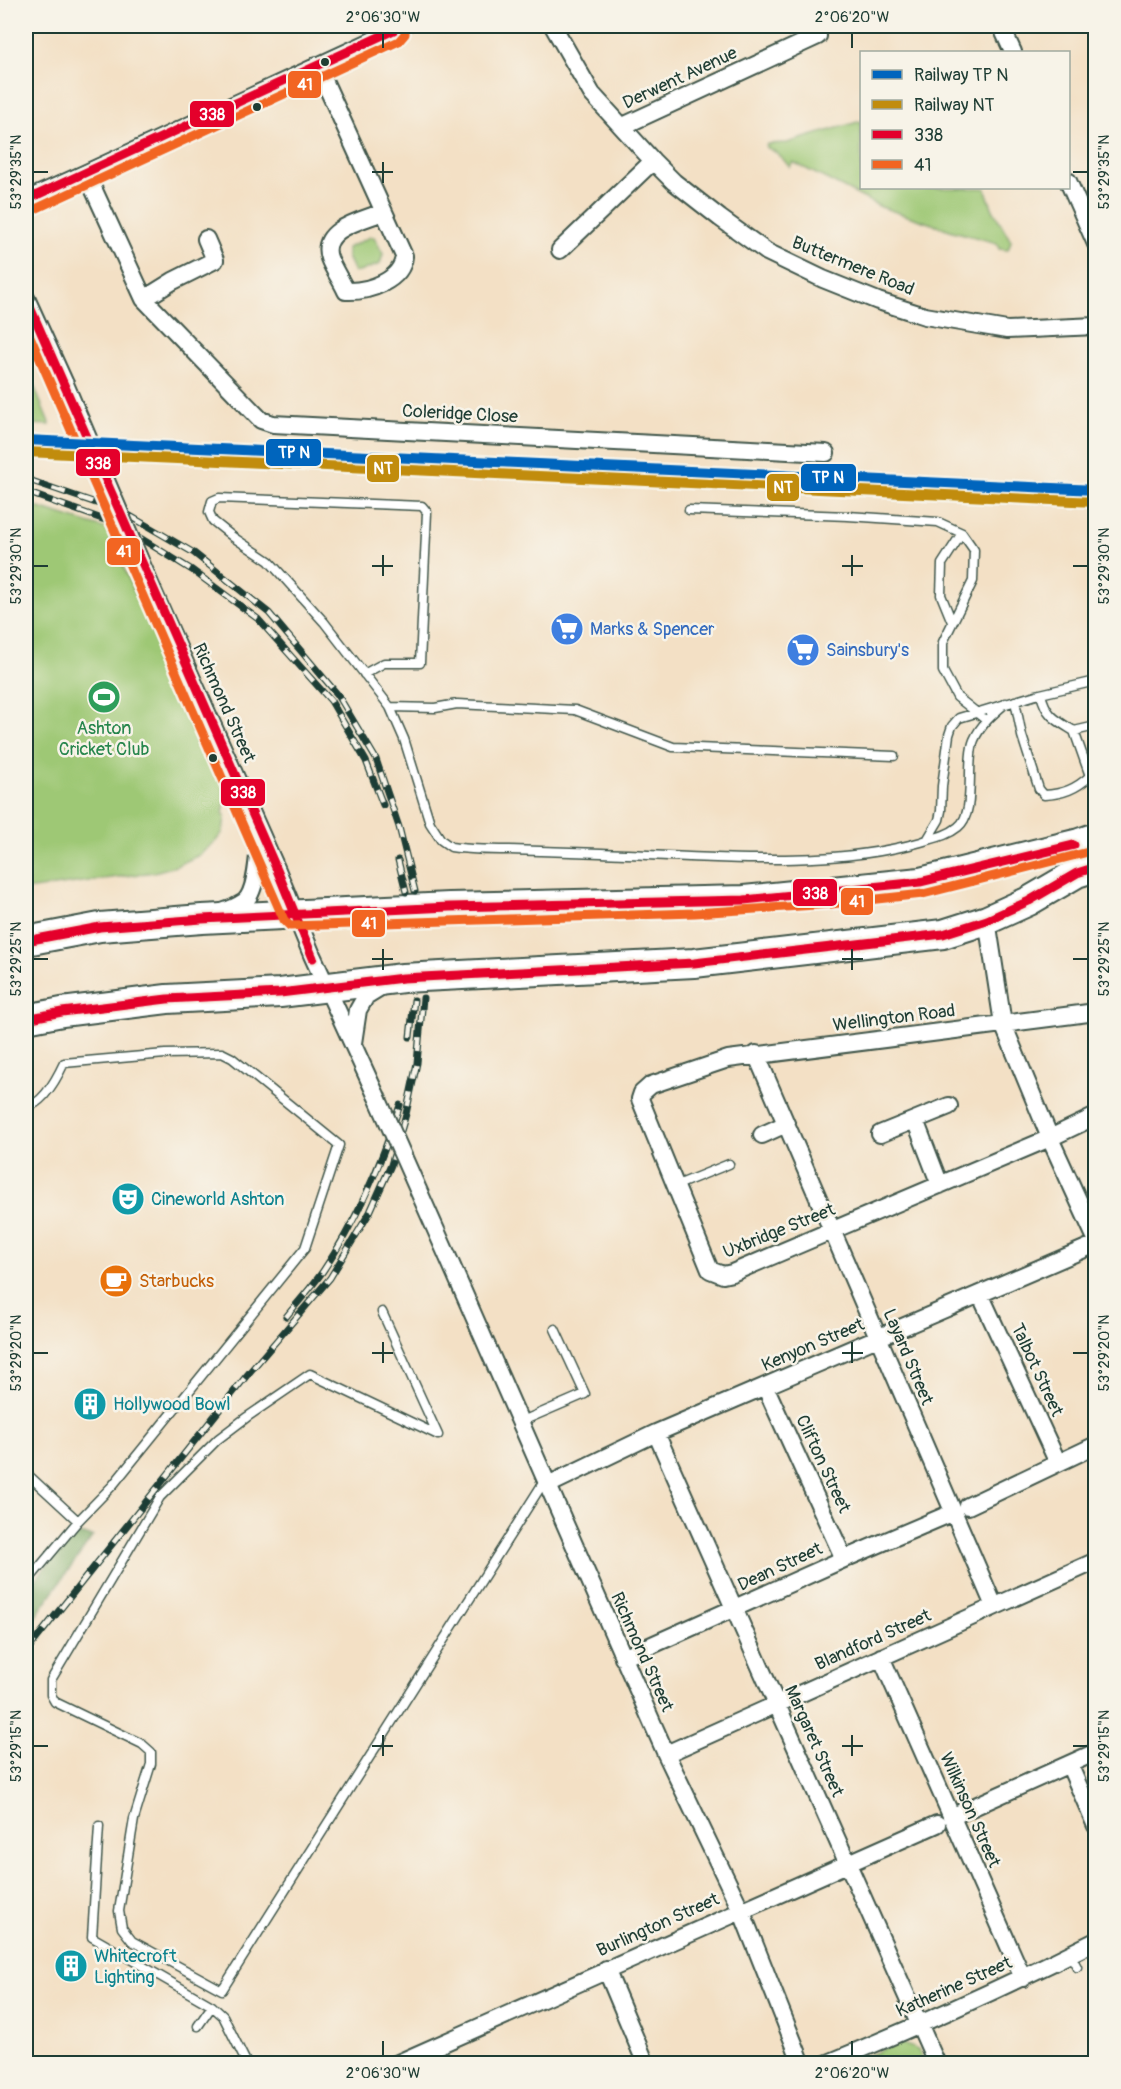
<svg xmlns="http://www.w3.org/2000/svg" width="1121" height="2089" font-family="Pangolin,sans-serif">
<style>
.green{fill:#9ec874;stroke:#5e8254;stroke-width:1.5}
.forest{fill:#7eac66;stroke:#4e744d;stroke-width:1.5}
.lines{fill:none;stroke-linecap:round;stroke-linejoin:round}
.service-casing{stroke:#3f554a;stroke-width:11}
.minor-casing{stroke:#3f554a;stroke-width:20}
.trunk-casing{stroke:#3f554a;stroke-width:32}
.service{stroke:#fff;stroke-width:8}
.minor{stroke:#fff;stroke-width:16}
.trunk{stroke:#fff;stroke-width:28}
.rail-casing{stroke:#1f3d34;stroke-width:7}
.rail{stroke:#f7f3e8;stroke-width:4.5;stroke-dasharray:14;stroke-linecap:butt}
.minor-bridge-casing{stroke:#3f554a;stroke-width:20;stroke-linecap:butt}
.minor-bridge{stroke:#fff;stroke-width:16}
.bus-1-casing{stroke:#f7f3e8;stroke-width:14}
.bus-2-casing{stroke:#f7f3e8;stroke-width:14}
.bus-1{stroke:#e4002b;stroke-width:9}
.bus-2{stroke:#f26522;stroke-width:9}
.rail-1-casing{stroke:#f7f3e8;stroke-width:15}
.rail-2-casing{stroke:#f7f3e8;stroke-width:15}
.rail-1{stroke:#0065bd;stroke-width:10}
.rail-2{stroke:#c18c0d;stroke-width:10}
.ticks{fill:none;stroke:#1f3d34;stroke-width:2}
.bus-dot{fill:#1f3d34;stroke:#f7f3e8;stroke-width:2}
.labels{text-anchor:middle;dominant-baseline:central;stroke-width:5;stroke-linejoin:round;paint-order:stroke}
.street-label{font-size:18px;fill:#1f3d34;stroke:#f7f3e8}
.shop-label{font-size:18px;fill:#366cbe;stroke:#f7f3e8;text-anchor:start}
.leisure-label{font-size:18px;fill:#27864d;stroke:#f7f3e8}
.culture-label{font-size:18px;fill:#0d838f;stroke:#f7f3e8;text-anchor:start}
.food-label{font-size:18px;fill:#c56008;stroke:#f7f3e8;text-anchor:start}
.line-badge{stroke:#f7f3e8;stroke-width:2}
.badge-label{font-size:16px;text-anchor:middle;font-weight:bold;fill:#fff}
.neatline{fill:none;stroke:#1f3d34;stroke-width:2}
.ticks-label{font-size:15px;text-anchor:middle;fill:#1f3d34}
</style>
<rect width="100%" height="100%" fill="#f7f3e8"/>
<filter id="ink" filterUnits="userSpaceOnUse"><feTurbulence type="fractalNoise" baseFrequency=".0167" numOctaves="2"/><feDisplacementMap in="SourceGraphic" scale="12" xChannelSelector="R" yChannelSelector="G"/><feConvolveMatrix kernelMatrix="1 2 1 2 8 2 1 2 1" color-interpolation-filters="sRGB"/></filter>
<filter id="wash" filterUnits="userSpaceOnUse"><feTurbulence type="fractalNoise" baseFrequency=".008" numOctaves="4" result="noise"/><feDisplacementMap in="SourceGraphic" scale="24" xChannelSelector="R" yChannelSelector="G"/><feGaussianBlur stdDeviation="1.35" result="paint"/><feColorMatrix in="noise" values="0 0 0 0 0 0 0 0 0 0 0 0 0 0 0 0 0 1.4 0 .05"/><feComposite in="paint" operator="in"/></filter>
<g filter="url(#wash)">
<rect width="100%" height="100%" fill="#f3e0c5"/>
<path class="green" d="M861 121 862 188H985L993 210 1011 241 1008 250 999 249 997 243 953 231 881 207 793 162 790 167 777 153 766 147 767 144 787 143Z
M370 237H374L383 254 380 264 359 272H354L347 257V248Z
M26 367 50 425 26 424Z
M26 504 107 529 144 614 223 780 225 800 223 815 225 816 223 832 216 841 199 855 176 866 154 872 26 890Z
M899 2042 918 2050 925 2063 851 2064Z"/>
<path class="forest" d="M71 1534 93 1536 26 1630V1592Z"/>
</g>
<g filter="url(#ink)">
<g class="lines">
<g class="service-casing">
<path id="service" d="M689 510 848 516 938 522 962 533 974 550 973 581 943 642V671L957 697 986 720
M952 622 941 595 942 564 962 533
M364 674 384 663H420L427 512 422 506 219 498 212 501 209 512 213 521 233 537 269 561 324 622 390 707 404 739 430 823 441 840 451 847C471 850 490 850 510 850 540 851 570 852 601 853 702 856 823 870 921 842 934 838 947 836 958 827 977 813 965 762 974 740 981 724 993 714 1006 703
M1041 694C1046 716 1056 720 1074 731L1096 726
M1015 701 1022 736 1039 789 1044 795C1063 794 1076 789 1090 776
M390 707 435 708 457 704 575 710 673 747 894 756
M1074 731 1090 776 1095 775
M927 840 939 820 941 811 942 786 949 735 952 726 959 718 1036 695 1096 681
M26 1107C43 1104 57 1078 64 1063L165 1054 222 1053 232 1058 339 1145 305 1248 113 1485 78 1521 26 1583
M675 1186 729 1164
M382 1312 438 1435 310 1374 247 1417 218 1439 160 1497 51 1680V1695L55 1702 142 1744 151 1752V1764L134 1819 119 1911 122 1928 132 1941 222 1990 545 1480
M520 1422 585 1394 555 1329
M26 1473 78 1521
M99 1826 92 1937 212 2006 223 2016 247 2064
M1070 1954 1077 1967
M198 2026 212 2006"/>
</g>
<g class="minor-casing">
<path id="minor" d="M553 26 592 94 653 161 674 182 720 218 767 252 823 279 878 301 925 316 1007 330 1096 326
M1001 26 1013 52
M317 65 404 256C402 281 368 292 346 291 341 280 333 269 329 258 319 229 363 220 383 212
M623 126 818 36
M86 173 144 299 261 420 273 424 826 453
M1068 181 1096 244
M26 200 86 173 404 26
M560 250 653 161
M26 298 65 384
M144 299 173 281 215 260 206 239
M153 591 277 870 312 955 376 1095
M222 912C229 910 238 906 244 902 258 891 258 850 260 832
M987 920 1003 1024 1053 1145 1096 1239
M1096 1012 728 1059 651 1085 642 1093 640 1099 710 1270 723 1275 732 1273 1050 1138 1096 1116
M353 1043 358 1010 366 996 384 985
M756 1054 994 1606
M915 1120 940 1185
M880 1134 949 1106
M762 1135 786 1124
M447 1255 666 1754 741 1910 802 2064
M980 1294 1058 1463
M765 1386 844 1559
M656 1433 937 2064
M548 1485 656 1433 1096 1244
M968 1506 1096 1445
M881 1657 1023 1978
M623 1658 844 1559 954 1512
M666 1754 1096 1561
M1069 1764 1096 1826
M951 1817 1096 1752
M606 1969 646 2064
M396 2064 937 1824
M826 2064C918 2026 1007 1986 1096 1941"/>
</g>
<g class="trunk-casing">
<path id="trunk" d="M26 941 100 927 202 919 449 907 744 900 920 882 1079 843 1096 837
M26 1019 62 1012 167 999 280 993 403 978 694 963 943 934 987 920 1029 901 1077 873 1096 867"/>
</g>
<use href="#service" class="service"/>
<use href="#minor" class="minor"/>
<use href="#trunk" class="trunk"/>
<g class="rail-casing">
<path id="rail" d="M26 479 125 513 194 553 269 613 338 695 376 759 399 827 415 891
M26 492 119 525 192 570 258 619 331 701 366 761 383 805
M398 860 406 892
M410 1037 414 1000
M286 1317C298 1302 312 1287 323 1271 358 1219 381 1165 400 1105
M26 1652 248 1374 330 1278 370 1212 391 1165 406 1114 417 1063 423 998"/>
</g>
<use href="#rail" class="rail"/>
<g class="minor-bridge-casing">
<path id="minor-bridge" d="M65 384 153 591
M376 1095 447 1255"/>
</g>
<use href="#minor-bridge" class="minor-bridge"/>
<g class="bus-1-casing">
<path id="bus-1" d="M26 200 394 30 392 26
M26 298 277 870 313 958
M26 941 100 927 202 919 449 907 744 900 920 882 1074 845
M26 1019 62 1012 167 999 280 993 403 978 694 963 943 934 987 920 1029 901 1077 873 1096 867"/>
</g>
<g class="bus-2-casing">
<path id="bus-2" d="M31 211 399 41 405 34V26
M26 327 284 920 290 926 695 913 831 904 923 894 1096 850"/>
</g>
<use href="#bus-1" class="bus-1"/>
<use href="#bus-2" class="bus-2"/>
<g class="rail-1-casing">
<path id="rail-1" d="M26 440 1096 490"/>
</g>
<g class="rail-2-casing">
<path id="rail-2" d="M26 452 1095 502"/>
</g>
<use href="#rail-1" class="rail-1"/>
<use href="#rail-2" class="rail-2"/>
</g>
</g>
<path class="ticks" d="M383 33V48M852 33V48M383 162V183M33 172H48M372 172H393M1073 172H1088M383 555V576M852 555V576M33 566H48M372 566H393M842 566H863M1073 566H1088M383 949V970M852 949V970M33 959H48M372 959H393M842 959H863M1073 959H1088M383 1342V1363M852 1342V1363M33 1353H48M372 1353H393M842 1353H863M1073 1353H1088M383 1735V1756M852 1735V1756M33 1746H48M372 1746H393M842 1746H863M1073 1746H1088M383 2041V2056M852 2041V2056"/>
<defs>
<g id="supermarket-disc" transform="scale(1.725)"><circle r="9.5" fill="#3f7fe0" stroke="#f7f3e8"/><path d="M-6-5.5h2.5l.6 2H6L4.5 2H-2.5L-4.4-4H-6ZM-1.5 3.2a1.3 1.3 0 1 0 .1 0ZM3 3.2a1.3 1.3 0 1 0 .1 0Z" fill="#fff"/></g>
<g id="stadium-disc" transform="scale(1.725)"><circle r="9.5" fill="#2e9e5b" stroke="#f7f3e8"/><path d="M0-5a6.5 5 0 1 0 0 10a6.5 5 0 1 0 0-10ZM-3.5-1.8h7v3.6h-7Z" fill="#fff"/></g>
<g id="theatre-disc" transform="scale(1.725)"><circle r="9.5" fill="#0f9aa8" stroke="#f7f3e8"/><path d="M-5-5.5Q0-4 5-5.5V0Q5 5 0 6Q-5 5-5 0ZM-3.3-2.5H-1v1.5H-3.3ZM1-2.5H3.3v1.5H1ZM-2.8 1Q0 5.5 2.8 1Z" fill="#fff"/></g>
<g id="cafe-disc" transform="scale(1.725)"><circle r="9.5" fill="#e8710a" stroke="#f7f3e8"/><path d="M-5.5-4.5H6V0H3Q3 3.5 0 3.5H-2.5Q-5.5 3.5-5.5 0ZM3-3.2v2h1.7v-2ZM-6 4.5H4V6H-6Z" fill="#fff"/></g>
<g id="building-disc" transform="scale(1.725)"><circle r="9.5" fill="#0f9aa8" stroke="#f7f3e8"/><path d="M-4-6H4V6H1V3H-1V6H-4ZM-2.5-4.3h1.7v1.8h-1.7ZM.8-4.3h1.7v1.8H.8ZM-2.5-1h1.7V.8h-1.7ZM.8-1h1.7V.8H.8Z" fill="#fff"/></g>
</defs>
<g fill-rule="evenodd">
<use href="#supermarket-disc" x="567" y="629"/>
<use href="#supermarket-disc" x="803" y="650"/>
<use href="#stadium-disc" x="104" y="697"/>
<use href="#theatre-disc" x="128" y="1199"/>
<use href="#cafe-disc" x="116" y="1281"/>
<use href="#building-disc" x="90" y="1404"/>
<use href="#building-disc" x="71" y="1966"/>
</g>
<g class="bus-dot">
<circle cx="325" cy="62" r="5"/>
<circle cx="257" cy="107" r="5"/>
<circle cx="213" cy="758" r="5"/>
</g>
<g class="labels">
<g class="street-label">
<text transform="translate(680 78) rotate(-25)">Derwent Avenue</text>
<text transform="translate(853 266) rotate(22)">Buttermere Road</text>
<text transform="translate(460 414) rotate(3)">Coleridge Close</text>
<text transform="translate(224 703) rotate(66)">Richmond Street</text>
<text transform="translate(894 1018) rotate(-7)">Wellington Road</text>
<text transform="translate(779 1231) rotate(-22)">Uxbridge Street</text>
<text transform="translate(813 1345) rotate(-23)">Kenyon Street</text>
<text transform="translate(908 1357) rotate(67)">Layard Street</text>
<text transform="translate(1037 1370) rotate(65)">Talbot Street</text>
<text transform="translate(823 1464) rotate(65)">Clifton Street</text>
<text transform="translate(780 1567) rotate(-25)">Dean Street</text>
<text transform="translate(873 1640) rotate(-24)">Blandford Street</text>
<text transform="translate(642 1652) rotate(66)">Richmond Street</text>
<text transform="translate(814 1741) rotate(66)">Margaret Street</text>
<text transform="translate(970 1810) rotate(66)">Wilkinson Street</text>
<text transform="translate(658 1925) rotate(-24)">Burlington Street</text>
<text transform="translate(954 1987) rotate(-24)">Katherine Street</text>
</g>
<g class="shop-label">
<text x="590" y="629">Marks &amp; Spencer</text>
<text x="826" y="650">Sainsbury's</text>
</g>
<g class="leisure-label">
<text x="104" y="728">Ashton<tspan x="104" dy="21">Cricket Club</tspan></text>
</g>
<g class="culture-label">
<text x="151" y="1199">Cineworld Ashton</text>
<text x="113" y="1404">Hollywood Bowl</text>
<text x="94" y="1956">Whitecroft<tspan x="94" dy="21">Lighting</tspan></text>
</g>
<g class="food-label">
<text x="139" y="1281">Starbucks</text>
</g>
</g>
<g class="line-badge">
<rect x="287" y="70" width="35" height="29" rx="6" fill="#f26522"/>
<rect x="189" y="100" width="46" height="28" rx="6" fill="#e4002b"/>
<rect x="265" y="438" width="57" height="29" rx="6" fill="#0065bd"/>
<rect x="75" y="448" width="46" height="29" rx="6" fill="#e4002b"/>
<rect x="366" y="454" width="34" height="29" rx="6" fill="#c18c0d"/>
<rect x="800" y="463" width="57" height="29" rx="6" fill="#0065bd"/>
<rect x="766" y="473" width="34" height="29" rx="6" fill="#c18c0d"/>
<rect x="106" y="537" width="35" height="29" rx="6" fill="#f26522"/>
<rect x="220" y="778" width="46" height="29" rx="6" fill="#e4002b"/>
<rect x="792" y="878" width="46" height="29" rx="6" fill="#e4002b"/>
<rect x="840" y="887" width="34" height="29" rx="6" fill="#f26522"/>
<rect x="351" y="909" width="35" height="29" rx="6" fill="#f26522"/>
</g>
<g class="badge-label">
<text x="305" y="90">41</text>
<text x="212" y="120">338</text>
<text x="294" y="458">TP N</text>
<text x="98" y="469">338</text>
<text x="383" y="474">NT</text>
<text x="828" y="483">TP N</text>
<text x="783" y="493">NT</text>
<text x="124" y="557">41</text>
<text x="243" y="798">338</text>
<text x="815" y="899">338</text>
<text x="857" y="907">41</text>
<text x="369" y="929">41</text>
</g>
<rect width="1121" height="2089" fill="none" stroke="#f7f3e8" stroke-width="66"/>
<rect x="860" y="51" width="210" height="138" fill="#f7f3e8" stroke="#a1aaa0" stroke-width="1.5"/>
<rect x="872" y="70" width="30" height="9" fill="#0065bd" stroke="#a1aaa0" stroke-width="1.5"/>
<text x="914" y="81" font-size="18" fill="#1f3d34">Railway TP N</text>
<rect x="872" y="100" width="30" height="9" fill="#c18c0d" stroke="#a1aaa0" stroke-width="1.5"/>
<text x="914" y="111" font-size="18" fill="#1f3d34">Railway NT</text>
<rect x="872" y="130" width="30" height="9" fill="#e4002b" stroke="#a1aaa0" stroke-width="1.5"/>
<text x="914" y="141" font-size="18" fill="#1f3d34">338</text>
<rect x="872" y="160" width="30" height="9" fill="#f26522" stroke="#a1aaa0" stroke-width="1.5"/>
<text x="914" y="171" font-size="18" fill="#1f3d34">41</text>
<rect x="33" y="33" width="1055" height="2023" class="neatline"/>
<g class="ticks-label">
<text x="383" y="22">2°06'30"W</text>
<text x="852" y="22">2°06'20"W</text>
<text transform="translate(16 172) rotate(-90)" y="5">53°29'35"N</text>
<text transform="translate(1104 172) rotate(-90)" y="5">53°29'35"N</text>
<text transform="translate(16 566) rotate(-90)" y="5">53°29'30"N</text>
<text transform="translate(1104 566) rotate(-90)" y="5">53°29'30"N</text>
<text transform="translate(16 959) rotate(-90)" y="5">53°29'25"N</text>
<text transform="translate(1104 959) rotate(-90)" y="5">53°29'25"N</text>
<text transform="translate(16 1353) rotate(-90)" y="5">53°29'20"N</text>
<text transform="translate(1104 1353) rotate(-90)" y="5">53°29'20"N</text>
<text transform="translate(16 1746) rotate(-90)" y="5">53°29'15"N</text>
<text transform="translate(1104 1746) rotate(-90)" y="5">53°29'15"N</text>
<text x="383" y="2078">2°06'30"W</text>
<text x="852" y="2078">2°06'20"W</text>
</g>
</svg>
